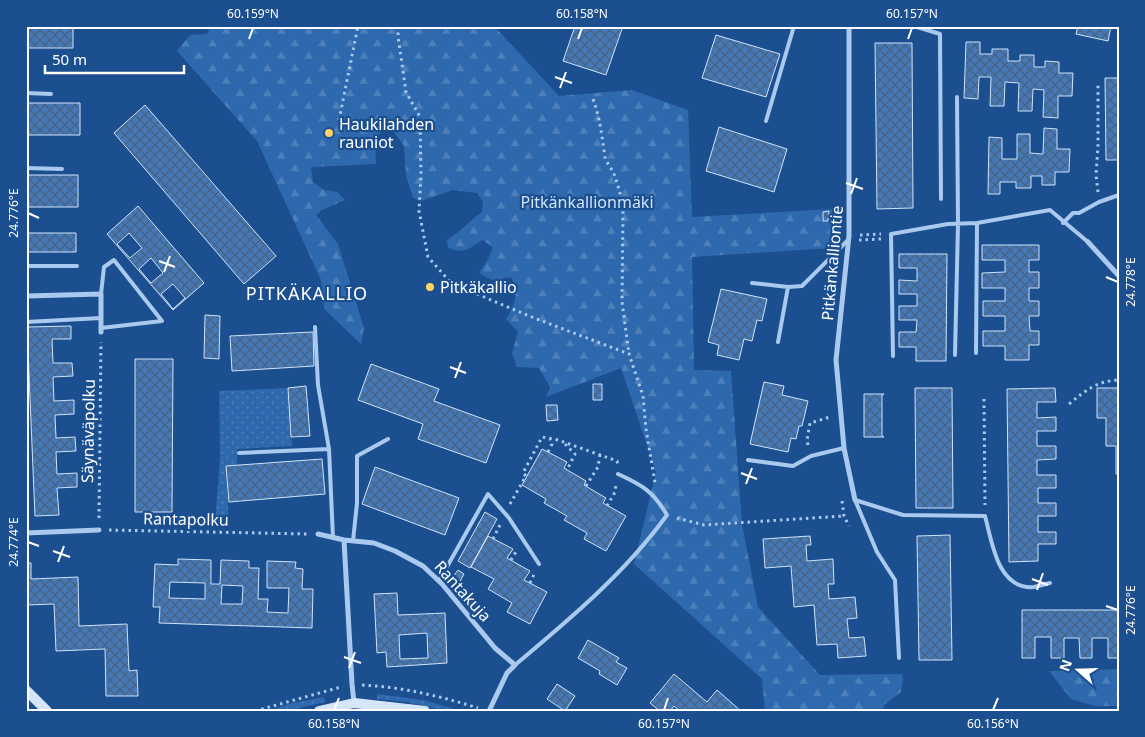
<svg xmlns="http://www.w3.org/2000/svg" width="1145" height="737" font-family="'Noto Sans',sans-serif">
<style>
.grass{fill:url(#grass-dots)}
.forest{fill:url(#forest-firs)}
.building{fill:url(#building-cross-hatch);stroke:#cfe3fa;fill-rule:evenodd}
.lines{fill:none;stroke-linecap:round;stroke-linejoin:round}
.path{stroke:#a9c9ee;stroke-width:3;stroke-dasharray:2.5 4;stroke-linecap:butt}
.lane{stroke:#a9c9ee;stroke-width:4}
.street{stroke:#a9c9ee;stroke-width:5}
.secondary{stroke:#d6e6fa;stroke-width:10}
.ticks{fill:none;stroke:#fff;stroke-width:2}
.poi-dot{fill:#ffd166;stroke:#1b4f8f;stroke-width:2}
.labels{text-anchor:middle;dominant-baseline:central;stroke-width:4.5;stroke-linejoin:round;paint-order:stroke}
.poi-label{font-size:16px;fill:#fff;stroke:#1b4f8f;text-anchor:start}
.park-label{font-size:16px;fill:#cfe3fa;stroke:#1b4f8f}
.street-label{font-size:16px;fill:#fff;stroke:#1b4f8f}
.neighbourhood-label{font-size:18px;letter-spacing:1px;fill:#fff;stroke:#1b4f8f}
.neatline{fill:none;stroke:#fff;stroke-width:2}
.ticks-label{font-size:12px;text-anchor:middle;fill:#fff}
</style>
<defs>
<pattern id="grass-dots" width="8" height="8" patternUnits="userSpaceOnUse" patternTransform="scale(1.25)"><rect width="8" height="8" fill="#2e69ad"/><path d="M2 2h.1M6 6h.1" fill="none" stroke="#4d80b9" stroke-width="1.8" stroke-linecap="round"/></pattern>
<pattern id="forest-firs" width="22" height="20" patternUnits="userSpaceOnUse" patternTransform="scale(1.25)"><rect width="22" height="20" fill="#2e69ad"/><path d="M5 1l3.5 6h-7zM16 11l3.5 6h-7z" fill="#4d80b9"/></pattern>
<pattern id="building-cross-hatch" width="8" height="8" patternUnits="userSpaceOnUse" patternTransform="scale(1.25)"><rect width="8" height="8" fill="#4478b7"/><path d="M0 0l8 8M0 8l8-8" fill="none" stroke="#486282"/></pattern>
</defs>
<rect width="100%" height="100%" fill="#1b4f8f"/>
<path class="grass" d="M288 388 292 446 237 449V466L226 467 229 525H215L220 457 219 391Z
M377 694 423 700 461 711H446L407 702 377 699Z
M324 697 325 702 286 711H269L288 704Z"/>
<path class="forest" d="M211 26H494L559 96 632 90 688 110 692 217 834 209 832 248 692 257 694 370 731 371 742 524 758 607 820 675 902 674 903 680 901 692 884 705 882 711H765L762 679 634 564 656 472 621 368 546 397 550 387 539 368 517 367 512 353 518 332 506 319C516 302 519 295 511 277L492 280 479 273 488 259 493 247 482 240C469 249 464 254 448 248L447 240C460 232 469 221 482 212L483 202 477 193 453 190 421 201 413 198 406 176 404 146 394 132 382 130 375 141 376 164 311 167 313 182 324 190 337 192 345 200 322 210 316 215 338 244 364 328 361 344 324 309 321 280 257 141 177 51 190 35 207 34Z
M1119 669V706H1095L1071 699 1049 671Z"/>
<path class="building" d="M26 26H73V48H26Z
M575 26H623L606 75 563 61Z
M1078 26H1111L1108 41 1076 34Z
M716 35 780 54 766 97 702 78Z
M966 42H980V54H992V49H1008V61H1020V55H1034V67H1045V61L1059 62V73H1073L1072 96H1058V118L1043 117 1044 90 1033 89 1032 111H1018L1019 83 1005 82 1004 106H990L991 77H979L978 99 964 98Z
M875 43H912L913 208 877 209Z
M1105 78H1119V160H1106Z
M26 103H80V135H26Z
M145 105 276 256 244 284 114 133Z
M719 127 787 149 774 192 706 171Z
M1044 128 1057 129V149H1070L1069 172H1055V185H1042V176H1031V188H1016V182H1000V194H988L989 137 1002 138V159H1017V134H1030V153L1043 154Z
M26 175H78V207H26Z
M138 206 204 283 173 310 107 234ZM129 233 142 248 130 258 117 244ZM151 258 163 273 151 283 139 269ZM173 284 185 298 173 309 161 294Z
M829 211 828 221H823V212Z
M26 233H76V252H26Z
M982 245H1039V260H1029V272H1039V288H1029V301H1039V316H1029L1030 331H1039V345H1029V360H1005V346H983V331H1005V316H983V301H1005V288H982V273L1005 272V260H982Z
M899 254H947L946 361H916V347H899V332H916L917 320H899V306H917V294H899V280L917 281V268H899Z
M721 289 767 299 762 321 757 320 752 341 744 339 739 360 717 355 719 345 708 342Z
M205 315 220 316 219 359 204 358Z
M71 326V339H52L53 363H72L73 376 53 377 54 401 74 400V414L55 415 56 438 75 437 76 451 56 452 57 474 77 473V487L57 488 59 515 35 516 27 327Z
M313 332 314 366 232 371 230 336Z
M135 359H173L172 512H135Z
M371 364 439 389 434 401 500 425 486 463 418 439 423 424 358 400Z
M764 382 784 386 782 395 808 401 802 426H799L796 439 791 438 788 452 750 444Z
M593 384H602V400H593Z
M306 386 310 436 291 437 288 388Z
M915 388H952L953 508H916Z
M1055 388 1056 402H1037V418L1056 417V431H1037V446H1056V459L1037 460V475H1056V488H1038V503H1056V516H1038V532H1056V544H1038V561L1009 562 1007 389Z
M1097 388H1119V474H1116V446H1106V418H1097Z
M864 394H884L882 395V436L884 437H864Z
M546 405H557L558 420 547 421Z
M542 449 567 462 564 468 586 481 584 485 606 498 603 503 626 516 606 551 584 539 587 533 564 520 567 516 544 503 546 499 522 485Z
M322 459 325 494 229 502 226 466Z
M375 467 459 498 445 535 362 504Z
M485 512 497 519 470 568 458 561Z
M950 535 952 660H919L917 536Z
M488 536 513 549 507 558 530 571 524 580 547 592 530 624 507 612 512 603 488 589 494 579 471 567Z
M810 536 811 545H806L807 561 833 559 834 584H828L829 599 855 597 857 618 847 619 849 638 864 637 866 656 838 658 837 644 817 645 814 605 794 607 791 566 765 568 763 539Z
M178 559 211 560V584H220L221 560 249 561V568H259L258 599H268L267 612 288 613 289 588H267V561L296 562 295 568 303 569 302 589H313L312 628 159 623 160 607H153L155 564 178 565ZM170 582 205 583V599L169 598ZM222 585 243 586 242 604H221Z
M26 563H31V579L78 577 79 626 127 624 129 671 137 670 138 696H106L105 649 56 651 54 604 26 605Z
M458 570 464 574 459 583 453 577Z
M397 593 398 615 445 613 447 663 387 667 386 652 377 653 374 594ZM427 633 428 658 400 659 399 635Z
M1022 610H1119V658H1108V638H1092V658H1080L1079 638H1064V658H1051V637H1035V658H1022Z
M588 640 619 658 616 662 627 668 617 685 599 674 600 671 578 658Z
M674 674 707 702 717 690 741 711H680L674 706 670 711H660L650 703Z
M557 684 575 696 565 711 547 699Z"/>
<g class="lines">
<path class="path" d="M398 26V36L406 92 420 117 421 175 419 211 428 257 451 283 529 316 629 354 643 396 646 429 655 483
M593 99C600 118 602 137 605 157 606 162 612 169 614 174 619 187 622 200 623 213L622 302 629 354
M339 120 358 26
M1098 192 1096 175 1098 146V83
M860 235 881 234
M859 240 881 239
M984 399 985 505
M1069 404C1086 390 1097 381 1119 380
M565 444 575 454 567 470
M808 445 807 440 810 423 830 417
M548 452 552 444 550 439
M586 486 598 467 600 454
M842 501 844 516 849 526
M510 504 526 476 523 473 542 437 558 440 617 461 618 465
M607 506 615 492 616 484
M99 518 101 342
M677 518 704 525 844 516
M109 530 308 534
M493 539 501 523
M511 560 517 550
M530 583 535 572
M362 685C402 687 440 696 478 708
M255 711 341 687"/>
<path class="lane" d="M914 26 940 34 941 199
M26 93 51 94
M766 121 794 26
M26 168 62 169
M1063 223 1073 213H1079L1099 202 1119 195
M26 266H77
M752 283 788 287 802 286 848 240
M101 294 104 267 114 260 162 321 101 328
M26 322 101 318
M315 327 318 385 329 449 333 538
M778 342 788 287
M976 353 977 223
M955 355 958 224 957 97
M893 356 891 234 948 224 977 223 1050 210 1088 242
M239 453 329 449
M748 460 793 466 811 456 844 448
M855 500 903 515 985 516C992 541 997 590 1034 587 1039 586 1045 584 1050 583
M855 500 877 552 895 580 899 658
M353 541 357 503V456L388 439
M439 581 488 494 509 518 539 564
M515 665C570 619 625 573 667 515 653 491 642 485 618 474"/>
<path class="street" d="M849 26V236L836 360 844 448 855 500
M1088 242 1119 276
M26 296 101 294V332
M26 533 99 530
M318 534 344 540 374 543 395 551 423 566 442 584 495 648 515 665 507 673 489 711
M344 540 352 684 354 703"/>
<path class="secondary" d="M26 690 47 711
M319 711 354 703 425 711"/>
</g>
<path class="ticks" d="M249 39 253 28M578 39 582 28M908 39 912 28M555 77 572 83M560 88 566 72M846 183 863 189M851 194 857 178M28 213 39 218M159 261 175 267M164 272 170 256M1106 277 1118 282M450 367 466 373M455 378 461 362M741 473 757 479M746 484 752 468M28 542 39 546M53 551 70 557M58 562 64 546M1032 579 1048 585M1037 590 1043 573M1106 606 1118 610M344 657 361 663M349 668 355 652M334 710 339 698M664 710 668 698M993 710 998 698"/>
<g class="poi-dot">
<circle cx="329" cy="133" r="5"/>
<circle cx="430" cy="287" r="5"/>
</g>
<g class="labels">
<g class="poi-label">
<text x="339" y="124">Haukilahden<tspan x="339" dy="18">rauniot</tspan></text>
<text x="440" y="287">Pitkäkallio</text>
</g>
<g class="park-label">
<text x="587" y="202">Pitkänkallionmäki</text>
</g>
<g class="street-label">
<text transform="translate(832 263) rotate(-85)">Pitkänkalliontie</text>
<text transform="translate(88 431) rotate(-89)">Säynäväpolku</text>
<text transform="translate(186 519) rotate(1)">Rantapolku</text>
<text transform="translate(463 591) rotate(48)">Rantakuja</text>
</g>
<g class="neighbourhood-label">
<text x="307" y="293">PITKÄKALLIO</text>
</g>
</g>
<rect width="1145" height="737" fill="none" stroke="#1b4f8f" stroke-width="55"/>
<g transform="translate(1078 670) rotate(290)" stroke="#1b4f8f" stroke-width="4" paint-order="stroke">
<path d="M0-4L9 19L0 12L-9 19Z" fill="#ffffff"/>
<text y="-8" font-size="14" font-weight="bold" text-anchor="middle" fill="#ffffff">N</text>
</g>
<path d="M45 65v8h139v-8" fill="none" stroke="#ffffff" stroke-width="2.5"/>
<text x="52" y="65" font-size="15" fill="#ffffff" stroke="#1b4f8f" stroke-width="4" paint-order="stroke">50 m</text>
<rect x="28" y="28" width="1090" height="682" class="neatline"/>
<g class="ticks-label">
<text x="253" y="18">60.159°N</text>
<text x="582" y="18">60.158°N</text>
<text x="912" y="18">60.157°N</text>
<text transform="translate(14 213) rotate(-90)" y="4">24.776°E</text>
<text transform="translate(1131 282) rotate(-90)" y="4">24.778°E</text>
<text transform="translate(14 542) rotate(-90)" y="4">24.774°E</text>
<text transform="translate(1131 610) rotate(-90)" y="4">24.776°E</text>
<text x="334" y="728">60.158°N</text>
<text x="664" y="728">60.157°N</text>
<text x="993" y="728">60.156°N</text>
</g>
</svg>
